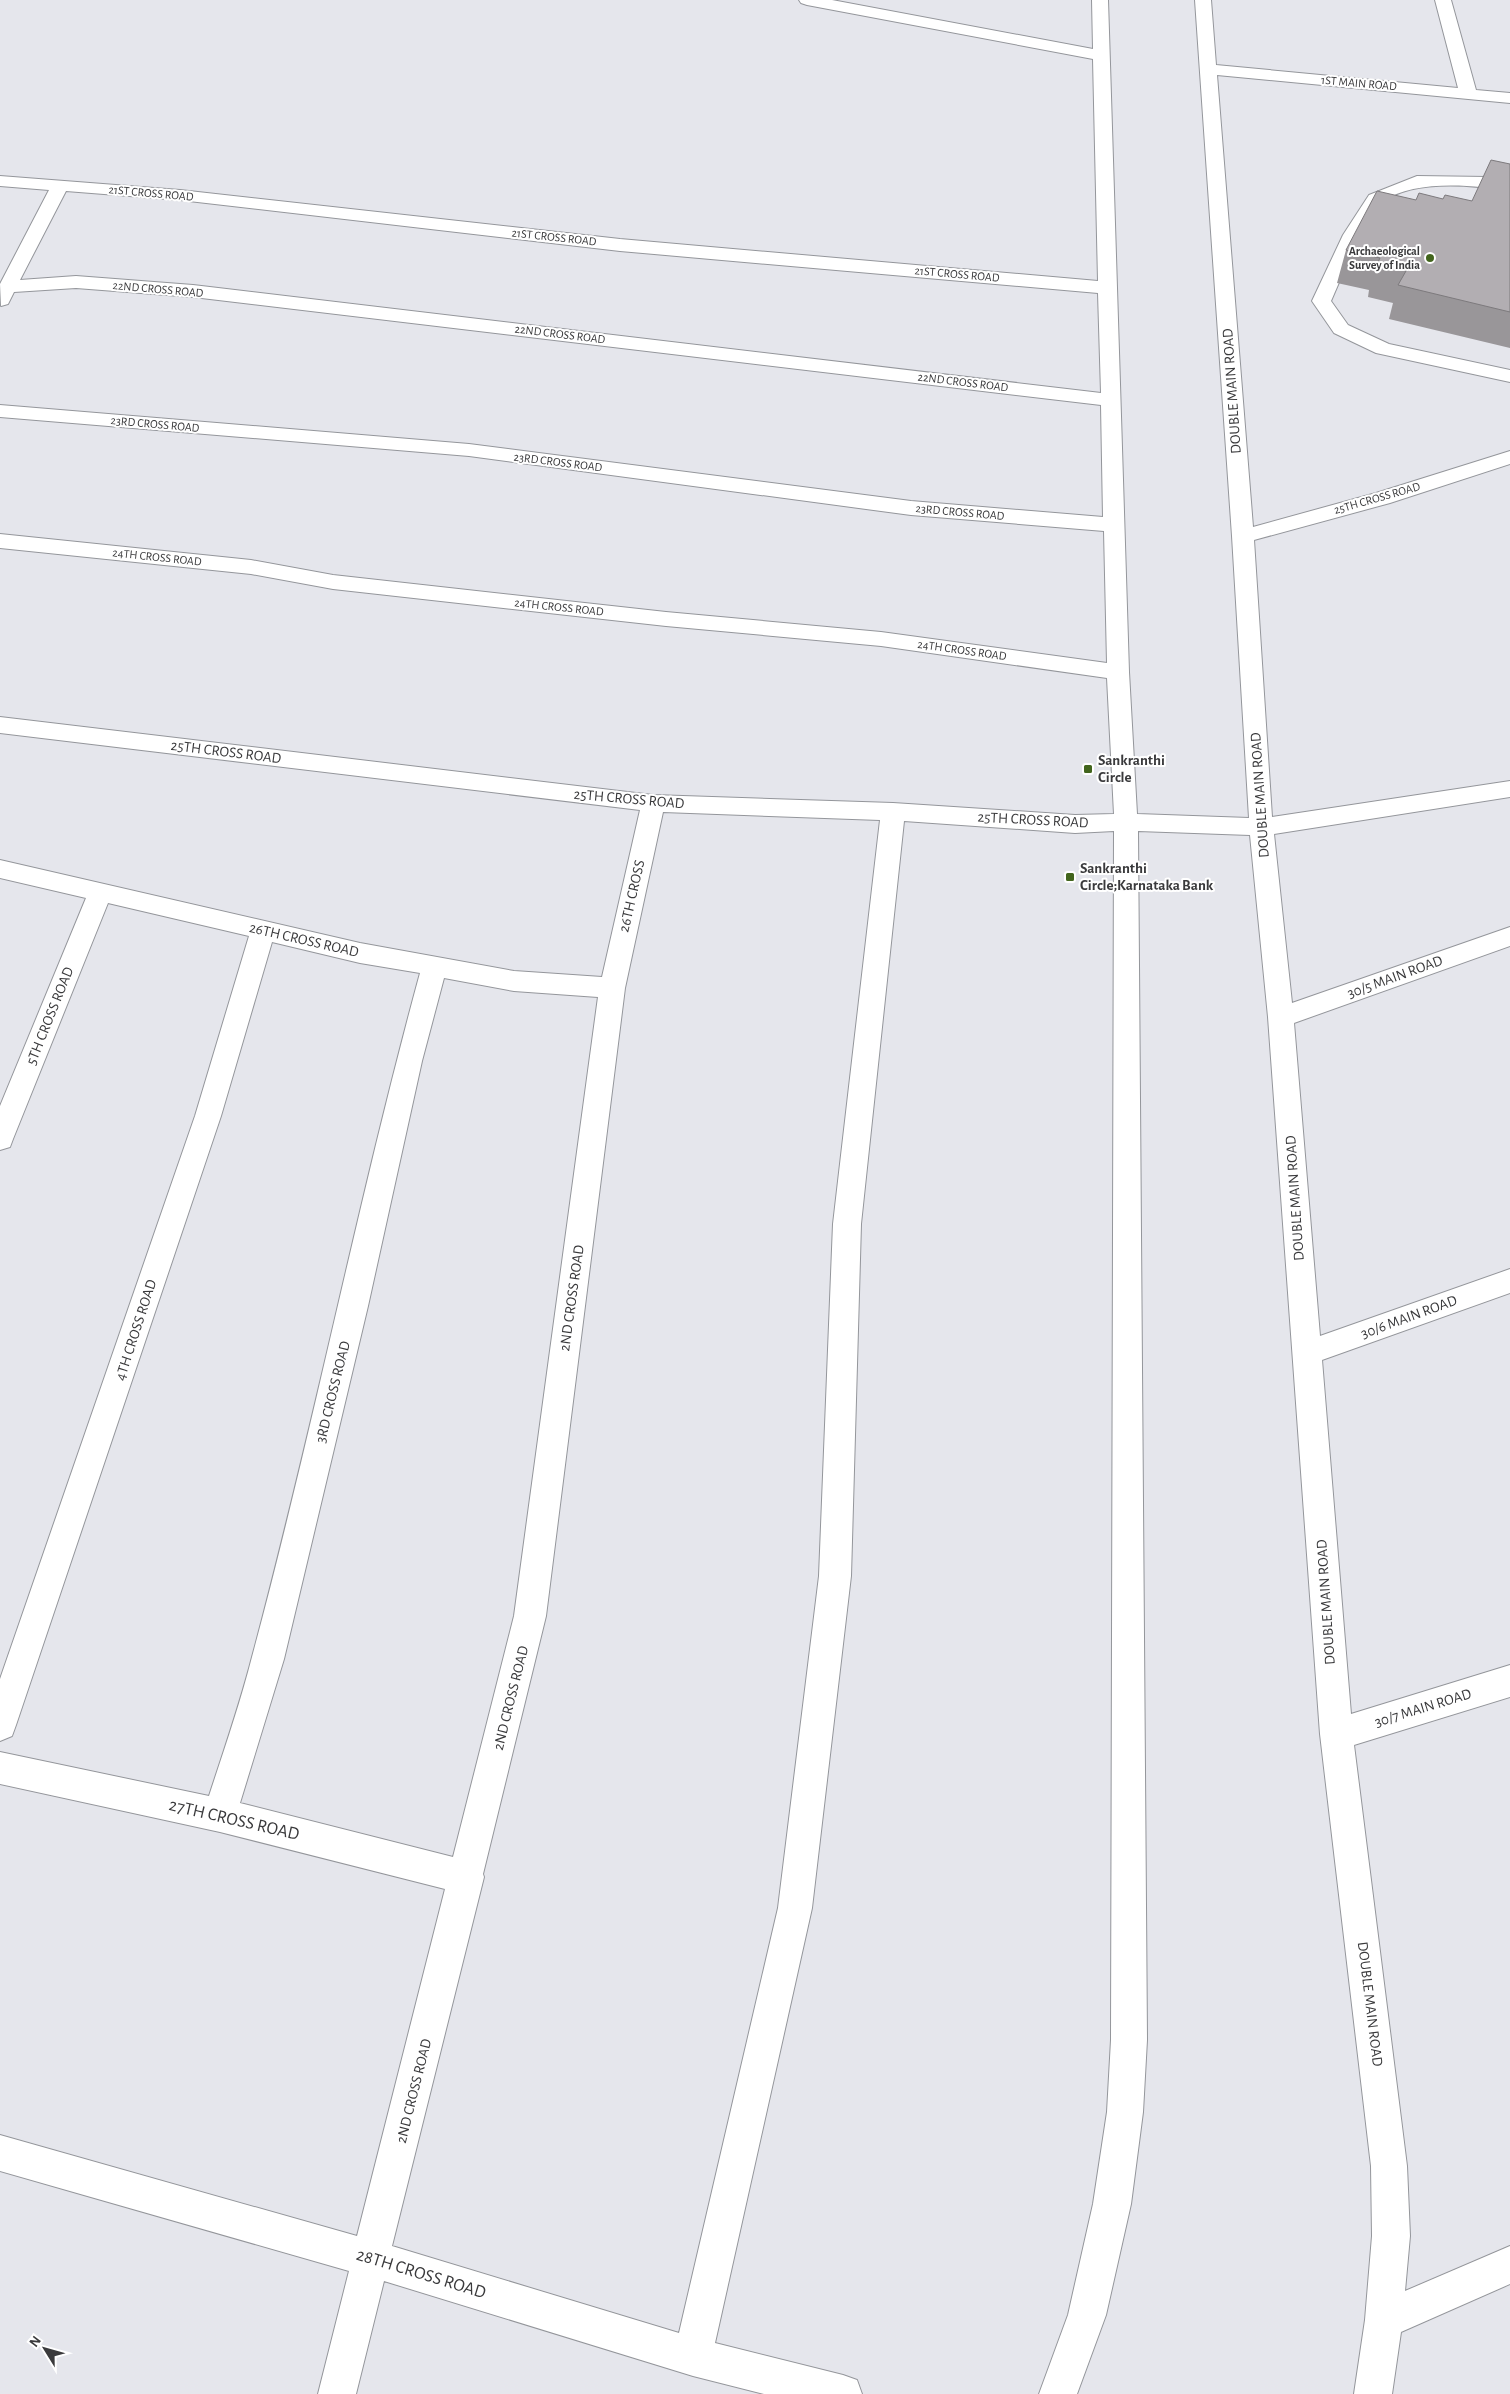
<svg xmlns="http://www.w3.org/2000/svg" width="1510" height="2394" font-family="'Alegreya Sans',sans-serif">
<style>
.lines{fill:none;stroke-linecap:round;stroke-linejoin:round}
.minor-casing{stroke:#94969b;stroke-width:2}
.minor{fill:#fff;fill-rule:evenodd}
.wall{fill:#999699}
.building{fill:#b2aeb2;stroke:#7d7a7d}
.poi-dot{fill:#42651d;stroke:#fff;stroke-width:2}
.labels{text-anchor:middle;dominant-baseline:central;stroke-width:4;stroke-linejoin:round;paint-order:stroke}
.far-street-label{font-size:12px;fill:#3a3a3c;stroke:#fff}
.far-poi-label{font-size:12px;font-weight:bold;fill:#3a3a3c;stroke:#fff;text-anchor:end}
.street-label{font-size:15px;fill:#3a3a3c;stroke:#fff}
.poi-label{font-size:15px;font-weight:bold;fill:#3a3a3c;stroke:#fff;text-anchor:start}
.near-street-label{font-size:18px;fill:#3a3a3c;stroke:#fff}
</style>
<rect width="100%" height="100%" fill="#e5e6ec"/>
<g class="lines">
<g class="minor-casing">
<path id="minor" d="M799 0H832L1093 49 1092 0H1108L1129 672 1137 814 1249 818 1232 536 1195 0H1211L1216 65 1458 88 1435 0H1451L1476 90 1510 93V103L1217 75 1253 527 1376 493 1510 451V464L1390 503 1254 540 1272 817 1510 781V797L1274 834 1292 1003 1510 927V946L1294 1023 1320 1336 1510 1269V1293L1322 1360 1351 1714 1510 1665V1697L1354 1745 1407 2166 1410 2236 1405 2291 1510 2246V2284L1401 2332 1392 2394H1354L1365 2320 1372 2236 1371 2166 1320 1734 1268 1017 1250 835 1138 831 1147 2040 1143 2112 1131 2204 1106 2315 1077 2394H1039L1068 2315 1093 2204 1107 2112 1111 2040 1114 831 1075 833 904 821 861 1224 851 1576 812 1908 715 2343 843 2375 857 2380 862 2394H764L693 2376 384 2281 356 2394H318L349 2271 0 2171V2135L357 2236 445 1889 220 1832 0 1784V1752L209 1796C224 1750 240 1704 252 1657 313 1431 358 1200 420 973L360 963 272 942 221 1116 16 1725 12 1736 0 1741V1679L195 1116 249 936 108 903 13 1139 10 1147 0 1150V1106L86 898 0 878V860L360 943 514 971 602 977 640 810 0 733V717L653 795 893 803 1075 815 1114 814 1107 678 881 646 666 626 333 589 251 574 0 548V534L251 560 333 575 666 612 881 632 1107 663 1104 531 911 515 469 456 0 417V405L469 444 911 501 1103 517 1101 405 193 297 76 288 14 292 8 304 1 306 0 284 49 190 0 186V176L180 190 620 239 1098 281 1093 59 807 5 801 3ZM66 191 180 200 620 251 1098 293 1101 393 193 285 76 276 20 280ZM663 812 880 820 833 1224 819 1576 778 1908 679 2333 392 2246 484 1877 483 1874 546 1616 625 988ZM444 978 514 991 598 997 514 1616 453 1857 240 1803 284 1659 368 1306 422 1061Z
M1417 176 1487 177 1510 181V191C1474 185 1414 179 1382 202 1367 213 1340 281 1331 301L1348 325 1389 344 1510 370V382L1376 353 1334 333 1312 301 1343 235 1369 195Z"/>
</g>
<use href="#minor" class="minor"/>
</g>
<path class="wall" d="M1510 164V348L1389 319 1393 303 1368 297 1369 290 1337 283 1346 250 1416 200 1472 201Z"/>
<path class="building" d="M1491 160 1510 164V312L1398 285 1406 271 1377 264 1380 258 1346 250 1377 191 1416 200 1419 193 1443 199 1445 195 1472 201Z"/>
<g class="poi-dot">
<circle cx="1430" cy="258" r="5"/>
<rect x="1083" y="764" width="10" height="10" rx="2.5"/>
<rect x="1065" y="872" width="10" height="10" rx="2.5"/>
</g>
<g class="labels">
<g class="far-street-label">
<text transform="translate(1359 83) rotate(5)">1ST MAIN ROAD</text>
<text transform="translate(151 193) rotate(5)">21ST CROSS ROAD</text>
<text transform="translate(554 237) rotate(6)">21ST CROSS ROAD</text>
<text transform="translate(957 274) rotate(5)">21ST CROSS ROAD</text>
<text transform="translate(158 289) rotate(5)">22ND CROSS ROAD</text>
<text transform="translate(560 334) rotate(7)">22ND CROSS ROAD</text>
<text transform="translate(963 382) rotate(7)">22ND CROSS ROAD</text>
<text transform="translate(155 424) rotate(5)">23RD CROSS ROAD</text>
<text transform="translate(558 462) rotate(7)">23RD CROSS ROAD</text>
<text transform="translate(1377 498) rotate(-16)">25TH CROSS ROAD</text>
<text transform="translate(960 512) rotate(5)">23RD CROSS ROAD</text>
<text transform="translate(157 557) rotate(6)">24TH CROSS ROAD</text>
<text transform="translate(559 607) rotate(6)">24TH CROSS ROAD</text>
<text transform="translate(962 650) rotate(8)">24TH CROSS ROAD</text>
</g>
<g class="far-poi-label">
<text x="1420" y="251">Archaeological<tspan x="1420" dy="14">Survey of India</tspan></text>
</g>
<g class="street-label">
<text transform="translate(1232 391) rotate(-94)">DOUBLE MAIN ROAD</text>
<text transform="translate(226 752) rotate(7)">25TH CROSS ROAD</text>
<text transform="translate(1260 795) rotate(-94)">DOUBLE MAIN ROAD</text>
<text transform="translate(629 799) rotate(5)">25TH CROSS ROAD</text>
<text transform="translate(1033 820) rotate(3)">25TH CROSS ROAD</text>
<text transform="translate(632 896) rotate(-77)">26TH CROSS</text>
<text transform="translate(304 940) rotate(13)">26TH CROSS ROAD</text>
<text transform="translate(1395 977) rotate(-20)">30/5 MAIN ROAD</text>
<text transform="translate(50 1016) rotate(-68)">5TH CROSS ROAD</text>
<text transform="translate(1295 1198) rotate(-94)">DOUBLE MAIN ROAD</text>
<text transform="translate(572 1298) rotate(-82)">2ND CROSS ROAD</text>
<text transform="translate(1409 1317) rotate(-20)">30/6 MAIN ROAD</text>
<text transform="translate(136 1330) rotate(-72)">4TH CROSS ROAD</text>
<text transform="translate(333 1392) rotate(-76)">3RD CROSS ROAD</text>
<text transform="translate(1326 1602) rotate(-94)">DOUBLE MAIN ROAD</text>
<text transform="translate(511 1698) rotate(-76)">2ND CROSS ROAD</text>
<text transform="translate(1423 1708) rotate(-17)">30/7 MAIN ROAD</text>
<text transform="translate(1370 2004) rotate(83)">DOUBLE MAIN ROAD</text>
<text transform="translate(414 2091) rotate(-76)">2ND CROSS ROAD</text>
</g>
<g class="poi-label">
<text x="1098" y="760">Sankranthi<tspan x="1098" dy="17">Circle</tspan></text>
<text x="1080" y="868">Sankranthi<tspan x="1080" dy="17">Circle;Karnataka Bank</tspan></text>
</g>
<g class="near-street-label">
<text transform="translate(234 1820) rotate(13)">27TH CROSS ROAD</text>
<text transform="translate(421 2274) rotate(17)">28TH CROSS ROAD</text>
</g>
</g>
<g transform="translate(45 2349) rotate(307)" stroke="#ffffff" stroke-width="4" paint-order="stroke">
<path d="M0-4L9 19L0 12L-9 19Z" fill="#3a3a3c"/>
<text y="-8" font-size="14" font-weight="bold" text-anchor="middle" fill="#3a3a3c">N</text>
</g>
</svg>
